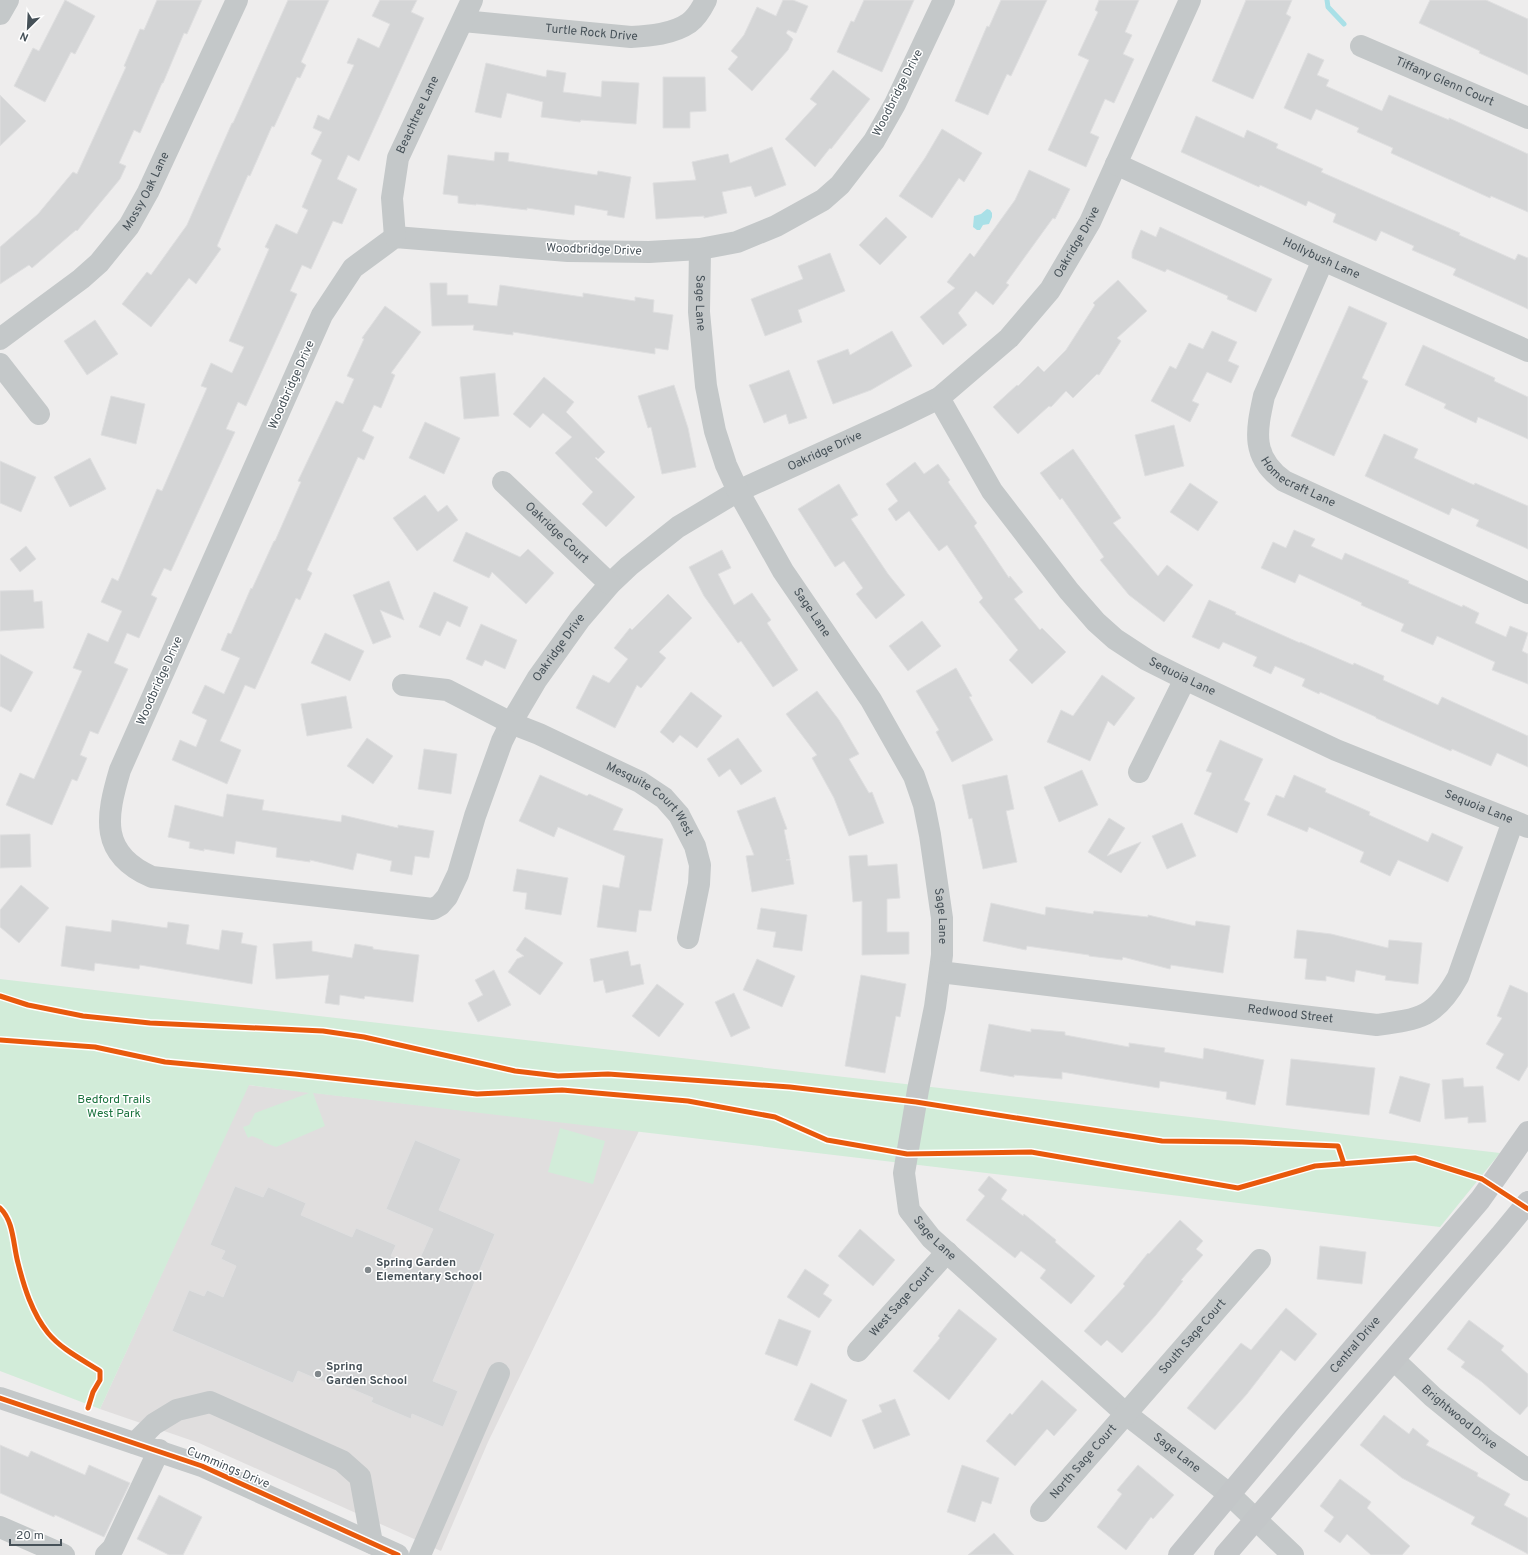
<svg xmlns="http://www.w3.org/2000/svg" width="1528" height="1555" font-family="Overpass,sans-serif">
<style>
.education{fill:#e0dede}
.green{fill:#d2ecd9}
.water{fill:#a9e0e7}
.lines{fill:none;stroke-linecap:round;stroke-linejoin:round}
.stream{stroke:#a9e0e7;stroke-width:5}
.building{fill:#d4d5d6;stroke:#dfdfe0}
.minor{stroke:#c4c8c9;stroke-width:22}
.major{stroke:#c3c6c8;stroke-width:22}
.cycleway-casing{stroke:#fff;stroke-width:8}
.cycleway{stroke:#e8590c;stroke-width:5}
.poi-dot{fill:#81888c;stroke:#fff;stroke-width:1.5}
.labels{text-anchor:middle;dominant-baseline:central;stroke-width:3;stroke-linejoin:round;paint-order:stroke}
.street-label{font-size:12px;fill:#465158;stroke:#fff}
.park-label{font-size:12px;fill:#1c733f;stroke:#fff}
.poi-label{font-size:12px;font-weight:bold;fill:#465158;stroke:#fff;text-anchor:start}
</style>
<rect width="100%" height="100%" fill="#eeeded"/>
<path class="education" d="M248 1085 639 1131 488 1442 441 1551 199 1443 100 1409Z"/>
<path class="green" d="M0 979 1500 1153 1440 1227 313 1093 325 1126 276 1147 263 1142 264 1141 252 1136 248 1138 243 1127 249 1125 255 1113 309 1093 249 1085 100 1409 0 1371Z
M560 1128 605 1141 593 1184 548 1172Z"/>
<path class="water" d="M987 209 990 210 992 213V217L989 224 983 225 980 230H977L973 227 974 216 981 214Z"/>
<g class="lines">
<path class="stream" d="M1327 0 1328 7 1344 24"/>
</g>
<path class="building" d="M65 0 95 16 75 54 71 52 45 102 14 86 33 48 39 51Z
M157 0H202L187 34 184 33 163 83H162L140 133 134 130 119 163 126 166 120 179 77 231 76 230 32 268 29 265 0 284V247L38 214 73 172 77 174 126 67 124 66 140 29 144 30Z
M288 0H329L301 62 306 65 300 78 297 77 274 127 272 126 250 176 248 175 217 246 221 249 196 284 189 278 151 327 122 304 147 272 151 275 187 225 232 123H233Z
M380 0H417L411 12 424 18 359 161 348 155 337 179 357 189 342 224 333 221 311 269 302 265 290 291 297 294 246 406 238 402 226 429 235 432 171 571 164 568 151 595 157 598 139 638 127 633 114 663 128 669 98 734 90 731 80 755 87 758 77 781 72 779 52 825 6 805 20 773 34 779 82 671 73 668 88 633 108 642 122 611 101 602 112 578 118 581 157 489 162 491 207 388 201 386 211 363 232 373 244 347 229 341 269 249 265 247 276 224 297 234 308 210 302 207 322 160 311 154 322 132 313 128 318 115 329 120 354 65 347 63 358 38 379 48 390 24 372 16Z
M783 0H793L808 6 796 33 788 30 786 33 793 39 788 50 752 91 728 69 738 57 731 51 744 35 757 7 776 16Z
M864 0H914L882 72 837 52 851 21 854 22Z
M1001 0H1047L1011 76 1007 74 988 115 955 101 987 26 989 27Z
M1099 0H1139L1125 32 1132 35 1123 54 1134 59 1114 103 1105 99 1090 133 1099 137 1086 167 1048 150 1089 60 1078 55 1098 12 1095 10Z
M1246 0H1292L1286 14 1291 17 1253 99 1212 81Z
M1430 0H1486L1528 19V75L1479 53 1480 51 1419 23Z
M1308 53 1324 60 1317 75 1329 80 1326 86 1382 111 1389 95 1449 120V118L1528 154V212L1491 196 1490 198 1391 153 1393 148 1357 132 1359 128 1316 109 1311 120 1284 108Z
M486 63 546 77 547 70 566 73 563 92 601 97 602 81 639 83 636 124 581 120 580 122 541 117 543 102 507 93 501 118 475 112Z
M833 70 870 99 831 149 830 148 815 167 785 139 817 104 810 99Z
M663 77H705L706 111 690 112V128H663Z
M0 95 26 121 0 146Z
M1196 116 1244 138 1247 130 1278 144 1276 148 1323 169 1321 172 1460 233 1459 235 1515 260 1518 254 1528 258V309L1453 275 1456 269 1412 250 1414 246 1381 231 1376 241 1333 222 1336 214 1308 201 1306 206 1260 185 1259 187 1181 152Z
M942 129 982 153 964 182 959 178 932 218 899 196 925 158Z
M772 147 786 185 755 197 751 186 722 192 727 213 704 218V216L656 219 653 183 696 180 692 162 728 154 730 163Z
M495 152 509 153 508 161 597 175 598 171 631 177 624 218 607 215 608 211 575 205 574 215 527 208V210L476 204V205L458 203V196L443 194 448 155 494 161Z
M1029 170 1070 189 1055 219 1053 218 1006 283 1009 285 993 305 976 291 958 313 967 325 943 345 920 317 955 288 947 282 970 253 974 257 1015 200Z
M886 217 907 237 880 265 859 245Z
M1160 227 1272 279 1256 312 1227 299 1228 296 1167 269 1165 272 1132 258V252L1141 230 1156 237Z
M830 253 845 291 798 310 802 322 765 336 751 299 803 279 798 266Z
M1118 280 1147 311 1117 338 1121 341 1099 375 1097 374 1073 398 1066 391 1051 407 1049 406 1018 434 993 407 1017 385 1018 386 1038 366 1044 372 1066 350 1095 305 1093 303Z
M430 283H447V295H468V303L497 306 500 285 583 297V293L635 301V297L654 300 653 312 673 315 668 350 655 348V354L513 332V335L473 330 474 325 432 326Z
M385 306 421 332 391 373 395 375 381 408 374 405 362 431 374 437 364 460 358 457 307 570 312 573 300 600 296 598 255 689 245 685 220 741 241 750 227 784 172 760 180 740 196 747 207 720 192 713 205 685 224 694 240 658 221 650 228 633 231 634 251 588 252 589 274 541H275L301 482 298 481 336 401 343 404 354 379 347 376 364 339 362 338Z
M1349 306 1387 323 1362 378 1368 381 1334 456 1291 436Z
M95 320 118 354 87 375 64 341Z
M892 331 912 366 871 390 833 404 817 361 848 349 850 355Z
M1212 331 1237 342 1228 361 1239 366 1231 383 1207 372 1192 401 1199 404 1190 422 1151 401 1170 366 1176 369 1189 343 1203 349Z
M1423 345 1495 378 1494 381 1528 397V439L1478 417 1476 423 1444 408 1446 404 1405 385Z
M789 370 807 418 789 424 786 414 764 423 749 385Z
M495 373 499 416 464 419 460 377Z
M544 377 574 402 566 412 605 452 598 459 596 457 595 458 635 497 606 527 582 504 593 492 555 453 572 437 543 413 530 428 513 414Z
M674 385 688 428 696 467 662 474 651 427 648 428 638 396Z
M111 396 145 404 136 444 101 435Z
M425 422 460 438 444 474 409 458Z
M1174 425 1184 466 1145 476 1135 435Z
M1384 434 1418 449 1414 458 1474 485 1475 483 1528 506V549L1476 526 1479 520 1452 508 1449 515 1365 476Z
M1073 449 1121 518 1113 523 1158 576 1167 565 1193 585 1164 622 1129 595 1100 560 1104 557 1062 498 1060 500 1040 473Z
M90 458 106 489 70 507 54 477Z
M0 461 36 477 21 512 0 503Z
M915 462 924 474 938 464 950 480 948 482 977 523 974 526 1009 578 1010 576 1023 592 1014 599 1040 630 1042 628 1066 652 1032 684 1009 660 1018 650 979 602 983 598 947 545 939 551 909 511 896 521 888 509 898 501 886 484Z
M1190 483 1218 502 1198 531 1170 512Z
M839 484 858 515 851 519 888 574 905 595 876 619 856 594 863 588 844 561 835 567 798 509Z
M425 495 438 512 447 505 458 520 417 551 393 518Z
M1294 530 1315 539 1311 546 1342 560 1345 553 1409 581 1408 583 1462 607 1463 605 1479 613 1475 623 1506 637 1510 626 1528 633 1522 651 1528 654V684L1492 670 1495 662 1437 636 1433 645 1401 631 1404 624 1361 605 1362 603 1299 574 1295 583 1261 568 1273 542 1286 548Z
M466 532 520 557 528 549 554 573 526 604 492 572 489 578 453 561Z
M26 546 36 559 20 572 10 559Z
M722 550 731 568 718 574 734 605 752 593 771 620 767 623 798 670 773 687 741 641 738 643 704 596 689 567Z
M389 581 404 620 380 610 391 637 373 644 353 595Z
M33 590 34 602 42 601 44 628 0 631V591Z
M434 592 468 607 460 627 447 621 440 636 419 627Z
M668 594 692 618 659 652 666 658 641 688 637 685 615 728 576 708 593 675 609 683 628 659 614 648 630 628 632 630Z
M1209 600 1236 612 1235 614 1300 643V642L1353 665 1354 663 1384 676 1383 680 1438 705 1442 697 1528 736V767L1497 753 1491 766 1452 749 1451 751 1376 718V717L1320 692 1319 694 1302 686 1305 679 1275 666 1271 674 1253 666 1257 657 1223 642 1219 649 1192 637Z
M922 621 941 646 908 671 889 646Z
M481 624 517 640 505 669 485 660 482 666 466 659Z
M325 633 364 651 350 681 311 663Z
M0 654 33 672 11 712 0 706Z
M956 668 972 696 969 697 993 740 952 762 936 732 939 730 916 691Z
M1102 675 1135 698 1114 726 1108 721 1090 761 1047 742 1061 710 1073 716Z
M817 691 839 720 859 754 849 759 869 793 872 792 884 823 849 836 834 798 812 758 817 755 786 714Z
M691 692 722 716 697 748 680 735 673 743 660 732Z
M346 696 352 728 307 736 301 704Z
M367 738 393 756 373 784 347 766Z
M738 738 762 771 741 785 730 769 719 777 707 759Z
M1220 740 1263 759 1244 800 1250 803 1237 833 1194 814 1212 773 1206 771Z
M424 749 457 754 451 794 418 789Z
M1082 770 1098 805 1059 822 1044 787Z
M540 775 587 796 589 794 623 809 613 830 663 839 651 911 639 910 636 932 597 927 603 885 619 888 625 856 558 827 554 837 519 821Z
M1007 775 1014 809 1006 811 1017 862 983 869 972 818 969 819 962 785Z
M1294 775 1326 789 1325 792 1370 812 1369 815 1428 842 1432 833 1463 847 1448 882 1398 860 1390 876 1360 862 1364 852 1309 827 1307 832 1267 815 1276 795 1284 798Z
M227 794 264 800 262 810 341 822 342 815 398 828V825L434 831 429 858 415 856 412 875 390 871 392 861 357 853 353 870 310 860V862L276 857 277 848 236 841 234 854 204 849V851L189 848 190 842 168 837 175 805 223 817Z
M775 797 787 829 784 830 790 859 786 860H790L794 884 752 892 746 856 754 855 737 811Z
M1109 818 1125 828 1107 856 1141 842 1121 873 1088 852Z
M1182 823 1196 856 1167 869 1152 836Z
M30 834 31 867 0 868V835Z
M867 855 868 866 897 864 900 898 887 899V932H909V954L862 955V901L853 902 849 856Z
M517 869 568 878 561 915 525 909 527 893 513 891Z
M21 885 49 908 19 943 0 927V910Z
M991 903 1045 915 1046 907 1093 914 1094 911 1148 917V915L1195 926 1196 921 1230 926 1223 973 1171 965 1170 969 1123 957 1122 960 1089 956V955L1027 946 1026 950 983 941Z
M761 908 807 915 802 951 773 947 776 932 757 929Z
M112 920 167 928 168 922 189 925 186 944 219 950 222 930 243 933 241 943 257 946 252 984 140 965 139 969 95 963 94 971 61 966 66 926 111 932Z
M1297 930 1331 934 1388 948 1389 940 1422 943 1418 984 1385 980 1386 976 1356 970 1354 982 1326 976V981L1305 979 1307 959 1294 958Z
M525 937 563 963 540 995 508 972 517 959 524 956 516 950Z
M312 941V951L352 958 355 944 373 947V949L419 955 413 1002 365 996 364 999 340 995 339 1005 325 1003 329 975 276 979 273 944Z
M628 951 631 966 640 964 644 984 606 993 603 980 594 982 590 959Z
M757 959 795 976 782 1007 743 990Z
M494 970 511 1005 478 1022 468 1003 483 995 475 980Z
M861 975 906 984 900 1017 896 1016 885 1073 845 1066Z
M657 984 684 1004 659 1037 632 1016Z
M1510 985 1528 993V1066L1519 1081 1496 1068 1504 1054 1486 1044 1502 1018 1497 1016Z
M734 993 750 1028 731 1037 715 1002Z
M989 1024 1031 1032V1029L1065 1032V1035L1129 1047V1043L1165 1048 1164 1052 1203 1059 1204 1048 1264 1060 1255 1105 1226 1099 1227 1092 1160 1081 1159 1088 1062 1072V1079L1014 1075V1077L980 1071Z
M1291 1059 1375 1068 1369 1115 1286 1105Z
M1400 1076 1430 1084 1420 1122 1389 1113Z
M1463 1078 1464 1087 1483 1086 1486 1122 1468 1123V1117L1445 1119 1442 1080Z
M415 1140 461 1159 439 1210 495 1234 433 1381 458 1391 443 1427 412 1414 411 1419 371 1402 373 1398 337 1383 335 1387 298 1371 293 1383 172 1331 189 1290 204 1296 207 1290 223 1297 236 1266 221 1259 225 1251 210 1245 235 1186 263 1197 268 1187 306 1203 301 1215 352 1237 356 1228 396 1245 391 1256 416 1267 433 1229 386 1209Z
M989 1176 1007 1190 1001 1199 1023 1216 1024 1214 1056 1240 1055 1242 1095 1276 1071 1304 1040 1278 1046 1270 1021 1251 1015 1258 966 1220 985 1196 978 1190Z
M1180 1220 1203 1241 1196 1249 1203 1255 1181 1280 1183 1281 1155 1316 1122 1353 1107 1340 1101 1346 1084 1331 1125 1286 1123 1284 1148 1253 1149 1254Z
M860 1229 895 1260 873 1286 838 1256Z
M1320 1246 1366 1252 1362 1284 1317 1279Z
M805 1269 829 1285 823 1294 832 1300 819 1318 787 1297Z
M1286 1308 1317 1334 1295 1361 1281 1350 1247 1394 1215 1430 1187 1408 1241 1343 1251 1350Z
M959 1309 997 1339 949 1400 913 1371 940 1338 938 1336Z
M779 1319 811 1331 797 1366 765 1354Z
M1469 1320 1504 1346 1501 1350 1528 1374V1406L1520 1415 1482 1382 1461 1367 1465 1362 1447 1349Z
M1042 1380 1077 1410 1054 1436 1047 1429 1015 1466 986 1441 1010 1413 1012 1415Z
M811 1383 847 1400 831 1437 794 1420Z
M895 1399 910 1435 874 1449 862 1420 882 1412 879 1405Z
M1384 1415 1409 1434 1413 1428 1429 1441 1426 1445 1478 1473 1477 1476 1510 1494 1504 1505 1528 1518V1554L1471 1524 1475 1517 1402 1478 1360 1445Z
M0 1445 28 1457 31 1451 85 1475 89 1465 130 1483 104 1537 55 1515 54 1517 0 1493Z
M962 1465 999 1478 991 1504 982 1501 975 1522 947 1512Z
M1138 1465 1174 1495 1153 1519 1151 1517 1126 1550 1097 1527 1122 1494 1117 1490Z
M1340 1479 1371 1502 1367 1508 1410 1546 1402 1555H1371L1347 1534 1340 1543 1324 1531 1334 1517 1320 1506Z
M159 1495 202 1517 183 1555H169L137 1539Z
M994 1533 1014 1555H968Z"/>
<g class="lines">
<g class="minor">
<path id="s1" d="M944 0 895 104 874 141 840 185 823 200 776 226 737 242 700 249 649 252 568 251 395 237 353 268 322 315 120 770C106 817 99 854 152 877L433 909 440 905 447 897 458 874 475 816 502 741 511 723 537 679 580 619 610 584 629 566 678 527 738 491 896 419 939 398 1009 338 1050 290 1090 222 1190 0"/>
<path d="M0 14 8 0"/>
<path id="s2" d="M463 21 631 37C650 36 673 34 689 23 697 17 702 8 706 0"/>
<path id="s3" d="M1361 46 1528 118"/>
<path id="s4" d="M1116 164 1323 260 1528 351"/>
<path id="s5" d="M395 237 392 198 398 158 472 0"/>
<path id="s6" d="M700 249 699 312 706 386 715 431 726 465 738 491 783 571 871 700 914 776 924 805 930 835 942 918V955L935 1007 918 1090 904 1173 909 1210 931 1238 1126 1414 1229 1494 1293 1555"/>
<path id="s7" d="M1323 260 1264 396C1256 432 1251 457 1284 481L1528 593"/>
<path id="s8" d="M0 339 81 279 99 263 129 226 148 192 237 0"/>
<path d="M0 364 39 414"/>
<path id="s9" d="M939 398 992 491 1069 591 1096 622 1115 639 1147 660 1185 679 1336 750 1528 827"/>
<path id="s10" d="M503 482 610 584"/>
<path id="s11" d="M403 685 447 690 511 723 539 734 640 782 664 798 679 815 695 846 700 865 699 884 688 938"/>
<path d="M1139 772 1185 679"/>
<path id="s12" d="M940 972 1377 1025C1420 1019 1436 1017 1458 977L1513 821"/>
<path id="s13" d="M858 1351 947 1252"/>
<path id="s14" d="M1394 1360 1433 1397 1487 1441 1528 1470"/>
<path d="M0 1398 202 1466 398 1555"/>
<path d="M135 1443 154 1424 177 1410 210 1402 342 1461 360 1477 372 1543"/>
<path id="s15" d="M1041 1511 1260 1260"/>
<path d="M0 1527 64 1555"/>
<path d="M106 1555 113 1548 159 1450"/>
<path d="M420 1555 499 1373"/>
</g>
<g class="major">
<path id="s16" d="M1179 1555 1290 1422 1480 1200 1528 1132"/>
<path d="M1225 1555 1500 1236 1528 1202"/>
</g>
<g class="cycleway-casing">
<path id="cycleway" d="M0 996 28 1005 83 1016 150 1023 323 1031 364 1037 515 1071 558 1076 608 1074 790 1087 916 1102 1162 1141 1242 1142 1338 1146 1344 1164
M0 1040 95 1047 165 1062 295 1074 477 1094 562 1090 688 1101 775 1117 827 1140 907 1154 1031 1152 1238 1188 1315 1166 1415 1158 1482 1179 1528 1209
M0 1208C14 1221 13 1245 18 1263 24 1287 32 1313 48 1333 61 1349 83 1360 100 1371V1380L93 1392 88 1408
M0 1398 202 1466 398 1555"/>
</g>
<use href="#cycleway" class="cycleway"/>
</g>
<g class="poi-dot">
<circle cx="368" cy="1270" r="4"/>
<circle cx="318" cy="1374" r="4"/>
</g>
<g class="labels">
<g class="street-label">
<text stroke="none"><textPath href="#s2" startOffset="129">Turtle Rock Drive</textPath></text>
<text stroke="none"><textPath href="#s3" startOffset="91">Tiffany Glenn Court</textPath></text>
<text transform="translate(898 93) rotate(-63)">Woodbridge Drive</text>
<text stroke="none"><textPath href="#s5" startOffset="127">Beachtree Lane</textPath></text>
<text stroke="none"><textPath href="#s8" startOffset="211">Mossy Oak Lane</textPath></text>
<text stroke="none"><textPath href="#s1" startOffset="2657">Oakridge Drive</textPath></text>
<text transform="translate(594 250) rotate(2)">Woodbridge Drive</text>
<text stroke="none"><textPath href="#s4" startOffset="226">Hollybush Lane</textPath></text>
<text stroke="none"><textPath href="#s6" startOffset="54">Sage Lane</textPath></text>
<text transform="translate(292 385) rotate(-66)">Woodbridge Drive</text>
<text stroke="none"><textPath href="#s1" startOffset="2321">Oakridge Drive</textPath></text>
<text stroke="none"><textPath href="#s7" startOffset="255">Homecraft Lane</textPath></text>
<text stroke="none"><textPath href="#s10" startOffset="74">Oakridge Court</textPath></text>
<text stroke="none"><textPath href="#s6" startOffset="390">Sage Lane</textPath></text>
<text stroke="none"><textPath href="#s1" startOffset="1985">Oakridge Drive</textPath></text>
<text stroke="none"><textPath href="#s9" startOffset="377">Sequoia Lane</textPath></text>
<text transform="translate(160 681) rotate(-66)">Woodbridge Drive</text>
<text stroke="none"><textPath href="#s11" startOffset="277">Mesquite Court West</textPath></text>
<text stroke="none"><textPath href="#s9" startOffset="701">Sequoia Lane</textPath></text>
<text stroke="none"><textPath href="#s6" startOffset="726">Sage Lane</textPath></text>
<text stroke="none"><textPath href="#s12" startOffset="353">Redwood Street</textPath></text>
<text stroke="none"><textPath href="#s6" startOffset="1062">Sage Lane</textPath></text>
<text stroke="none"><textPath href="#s13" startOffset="66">West Sage Court</textPath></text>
<text stroke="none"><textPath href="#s15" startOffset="231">South Sage Court</textPath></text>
<text stroke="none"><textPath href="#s16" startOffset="274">Central Drive</textPath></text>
<text stroke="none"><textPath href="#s14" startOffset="87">Brightwood Drive</textPath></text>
<text stroke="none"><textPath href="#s6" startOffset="1386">Sage Lane</textPath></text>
<text stroke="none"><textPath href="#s15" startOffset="65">North Sage Court</textPath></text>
<text transform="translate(228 1468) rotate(23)">Cummings Drive</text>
</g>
<g class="park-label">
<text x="114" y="1100">Bedford Trails<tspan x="114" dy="14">West Park</tspan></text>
</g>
<g class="poi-label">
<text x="376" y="1263">Spring Garden<tspan x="376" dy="14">Elementary School</tspan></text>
<text x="326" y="1367">Spring<tspan x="326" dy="14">Garden School</tspan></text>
</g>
</g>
<g transform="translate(28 28) rotate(204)" stroke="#ffffff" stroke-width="3" paint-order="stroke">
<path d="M0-3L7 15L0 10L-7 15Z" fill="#465158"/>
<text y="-6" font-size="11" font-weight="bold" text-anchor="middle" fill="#465158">N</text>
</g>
<path d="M10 1539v6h51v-6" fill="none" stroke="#465158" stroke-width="2"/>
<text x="16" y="1539" font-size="12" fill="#465158" stroke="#ffffff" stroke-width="3" paint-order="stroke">20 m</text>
</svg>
